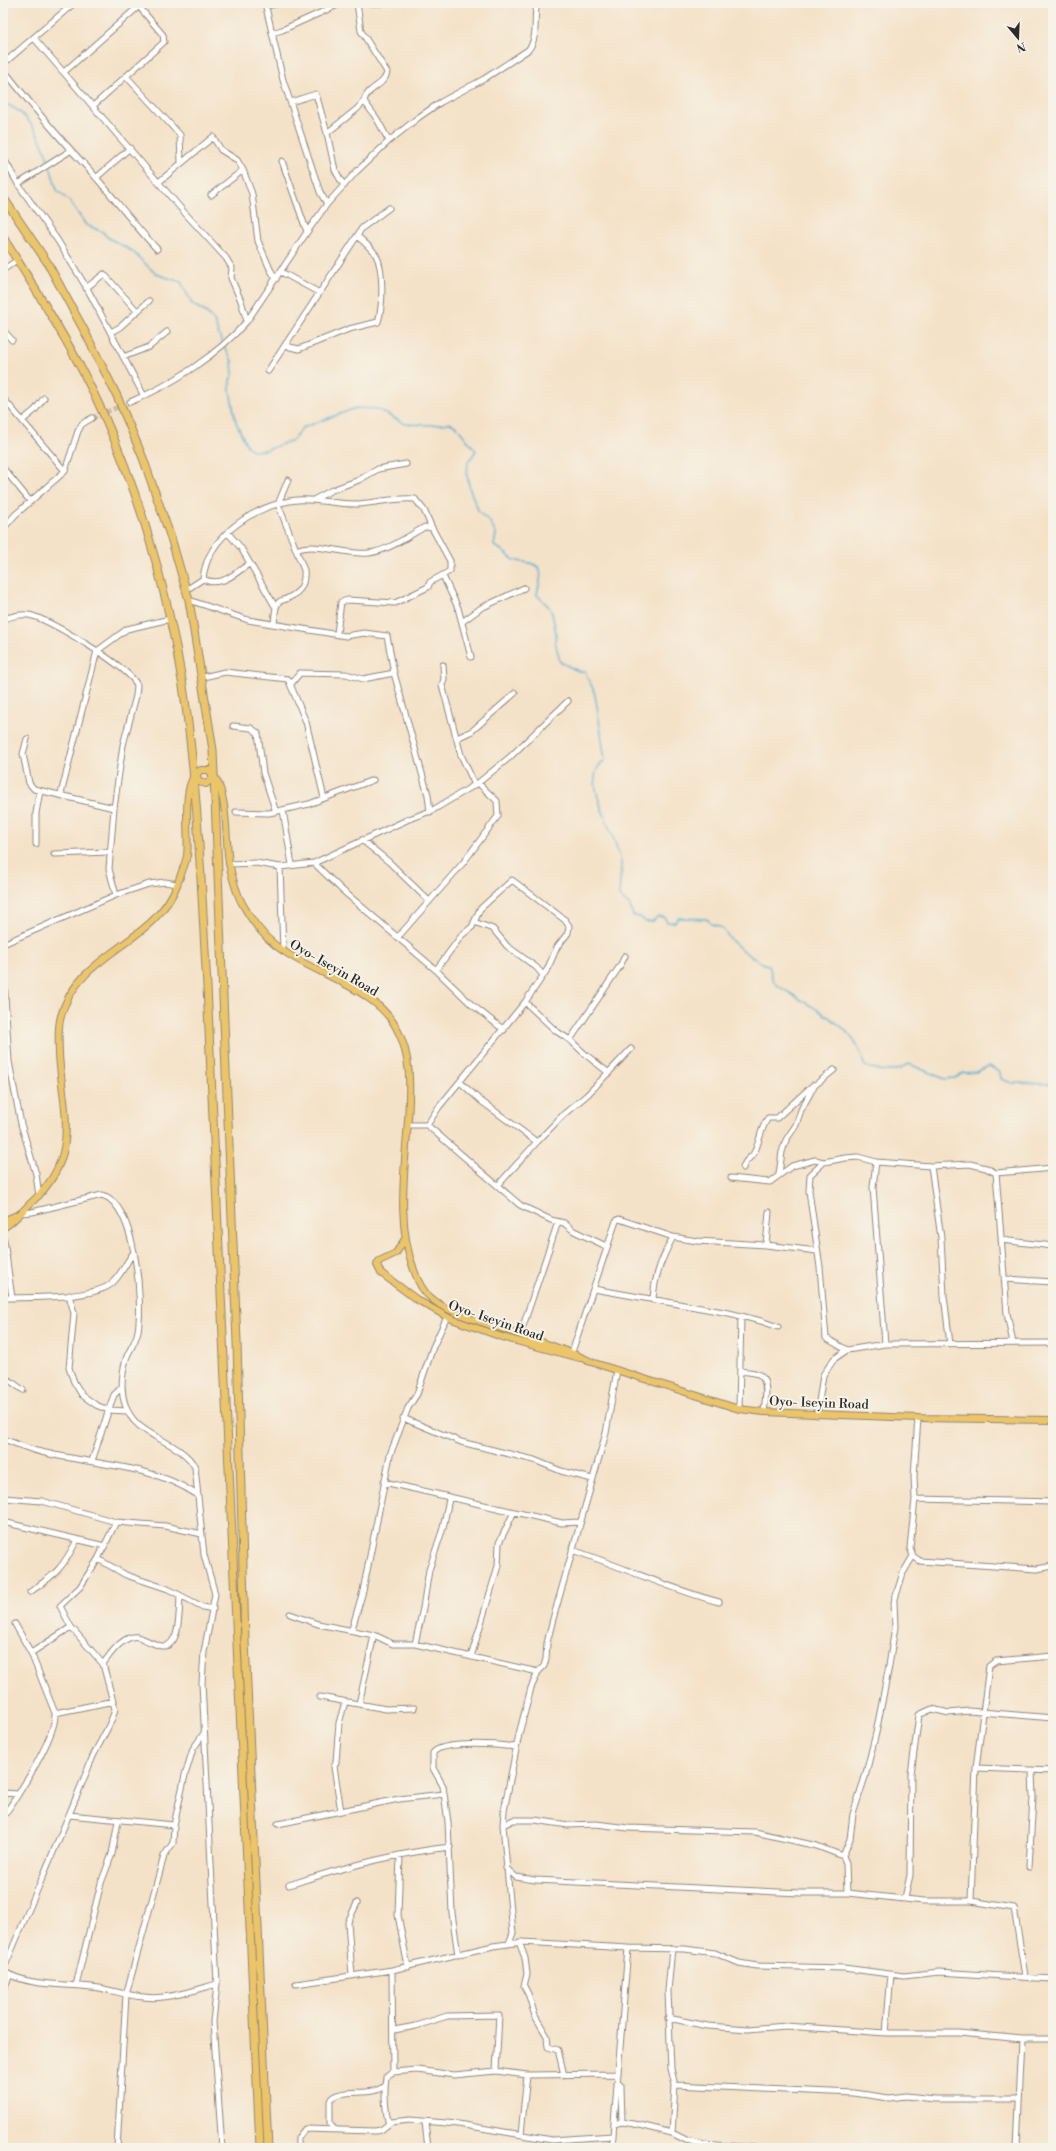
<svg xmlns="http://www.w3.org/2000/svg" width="1056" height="2151" font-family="'Libre Bodoni',serif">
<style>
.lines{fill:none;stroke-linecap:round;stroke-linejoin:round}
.stream{stroke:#56aed3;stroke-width:1.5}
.minor-tunnel{stroke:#ccbda9;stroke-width:5;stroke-dasharray:5 2.5;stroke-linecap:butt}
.minor-casing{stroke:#90867a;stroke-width:7}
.major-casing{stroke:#90867a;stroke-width:8}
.highway-casing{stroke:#90867a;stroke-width:9}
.minor{stroke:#fff;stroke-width:5}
.major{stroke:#edc569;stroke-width:6}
.highway{stroke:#edc569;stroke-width:7}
.labels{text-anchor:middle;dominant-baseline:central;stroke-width:4;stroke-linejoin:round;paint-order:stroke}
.street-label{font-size:13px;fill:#2b2b2b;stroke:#f7f3e8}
</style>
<rect width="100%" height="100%" fill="#f7f3e8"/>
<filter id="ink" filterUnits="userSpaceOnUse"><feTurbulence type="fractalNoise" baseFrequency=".025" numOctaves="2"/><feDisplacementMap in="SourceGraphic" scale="8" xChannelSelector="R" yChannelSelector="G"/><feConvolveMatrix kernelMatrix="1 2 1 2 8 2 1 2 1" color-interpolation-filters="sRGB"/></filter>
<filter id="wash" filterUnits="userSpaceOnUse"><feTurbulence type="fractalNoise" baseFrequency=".012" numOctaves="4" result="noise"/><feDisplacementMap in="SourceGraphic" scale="16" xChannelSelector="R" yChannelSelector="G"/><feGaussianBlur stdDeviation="0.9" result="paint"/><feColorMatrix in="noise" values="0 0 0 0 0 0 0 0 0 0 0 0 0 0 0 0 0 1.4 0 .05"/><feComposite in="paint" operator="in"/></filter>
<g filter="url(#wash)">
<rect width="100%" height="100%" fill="#f4e2c8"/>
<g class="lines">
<path class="stream" d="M3 103C29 111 41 138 49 162
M50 166 57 190 71 203 86 225 103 232 107 237 132 251 156 274 181 282 192 304 207 313 214 321 222 343
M224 346 232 361 233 375 230 380V391L236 422 247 446 254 451 266 450 293 440 302 428 356 408 377 409 405 424 432 425 450 423 457 427 476 451 468 462 467 475 470 490 479 512 490 522 496 534 494 546C503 549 506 556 515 560 519 562 525 562 530 563 548 567 538 584 537 595L549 607 552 613 556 633 555 641 560 662 580 672H585L594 691 597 706 605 760C603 763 598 766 597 769 587 791 618 839 621 863 622 869 619 888 619 896L630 906 633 916 640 917 646 922 653 921 657 917H664L667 922H675L678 918 707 919 711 924C727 928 722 931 732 941 742 951 756 961 769 966 771 971 771 978 775 983 780 988 787 991 793 995 822 1013 857 1028 864 1065 873 1071 890 1073 900 1069 903 1068 904 1065 909 1064L945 1079 955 1078 963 1073 976 1072 989 1066 1000 1072 1001 1079 1012 1083 1053 1084"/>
</g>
</g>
<g filter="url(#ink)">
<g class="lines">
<path class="minor-tunnel" d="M92 418 130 402"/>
<g class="minor-casing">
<path id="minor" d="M265 3 283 80 320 192 327 204
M357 3 361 31 387 72C385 86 366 88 364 101L377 119 389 141
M366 3H382
M266 6 280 3
M272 33 282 30 342 3
M34 38 183 211 226 258 232 268 231 278 241 301 247 321
M3 64 74 3
M3 69C29 102 56 135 85 165 110 192 131 222 157 249
M64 72 139 6
M126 76 180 135 181 163
M291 102 316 94 327 133 335 170 344 186
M93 106 164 42 163 35 136 3
M327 133 357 109 364 101
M3 157 18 184 58 241 88 290 144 396
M282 161 307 232
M96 178 130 148
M160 181 213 137 221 150 237 160 243 170 252 194 258 241 270 269 276 279
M18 184 70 151
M211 195 243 170
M3 270 17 260
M281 272 318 292
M86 288 104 274 137 311
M3 330 12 340
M110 330 111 332 120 327 149 301
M286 343 290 347 299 349 349 329 378 322C383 306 384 270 376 255 371 248 363 241 357 236
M123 357 149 347 167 332
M268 371 357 236 362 228 389 208
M3 398 65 471
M130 402C170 386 219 354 247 321L307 232 327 204 356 172 389 141 419 117 441 102 484 79 528 50C539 38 533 18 537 3
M23 420 35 410 44 398
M3 468 30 501
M315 499 332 490 359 480 378 469 406 464
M3 529 15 515 65 471 78 431 82 424 92 418
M228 533 241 548 276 608
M297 550C314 541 350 556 369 553 388 551 408 536 425 527L432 528 450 561V571L430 582 428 587 395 603 348 600 341 602 337 633
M443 576 458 608 471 657
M203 579C221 588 234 574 249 564
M186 590 203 579C207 535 257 504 297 500 317 498 337 505 358 504 378 503 395 497 415 499L424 510 432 528
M189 600 248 620 346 636 364 633 387 636 394 673 428 795 430 812
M3 619C13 616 22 613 33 616 54 623 128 666 137 685L136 696 123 745 114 808 109 869 116 895
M462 622 481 608 524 588
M274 624C275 618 274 607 279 602 281 600 285 600 288 598 301 592 305 584 304 570L278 504 288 480
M443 665 444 679 442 685 461 755 475 785
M203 677 225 672 288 679 306 722 324 798
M291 684 300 673 346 674 363 679 394 673
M233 726 251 728 258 733 263 773 276 812
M457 738 472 731 515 693
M27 739 23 754 29 783 34 789 114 808
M61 794 97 651 127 629 170 619
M283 810 292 865
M236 812 269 813 309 804 373 780
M362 840 389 862 429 901
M36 844V813L40 791
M54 854 110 852
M314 863 342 890 436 970 471 1004 504 1030
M229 864 256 863 280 867 314 863 409 819 433 810 478 783 510 757 568 701
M280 867 283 949
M474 922 493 929 507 946 536 967 543 975
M398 937 463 863 498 816 497 801 478 783
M3 944 116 895 149 884 165 882 177 884
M3 963 9 1062 21 1124 36 1174 39 1196
M525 1002 556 1031 570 1040 586 1055 609 1073
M570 1040 620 966 625 956
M461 1083 481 1101 537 1142
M408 1125H427L439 1107 525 1002 547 970 557 947 568 933 569 926 565 920 512 880 480 909 472 927 462 935 436 970
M427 1125 520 1205 551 1220 564 1223 574 1231 606 1246
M824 1162 810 1175 809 1191 820 1267 826 1338 847 1350
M876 1162 873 1187 885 1344
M931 1166 941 1238 944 1296 950 1344
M743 1168C746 1157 750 1160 754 1153 760 1142 760 1129 768 1118H777L813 1085
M996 1173 1007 1313 1013 1343
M779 1174 782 1152 786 1140 796 1125 801 1110 814 1086 834 1070
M731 1178 770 1182 792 1166 815 1160 824 1162 845 1158 858 1157 876 1162 931 1166 970 1164 986 1168 996 1173 1053 1168
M499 1184 537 1142 564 1114 587 1095 631 1049
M20 1213 32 1212 102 1195C136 1204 143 1302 138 1331 136 1342 129 1350 126 1359 122 1374 120 1390 125 1404 134 1438 180 1439 195 1467L204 1555 215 1594 204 1652 202 1683 217 1984 213 2022 222 2148
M4 1240 12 1298
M1001 1240 1053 1246V1282
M766 1245 769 1212
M1005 1279 1053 1282
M594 1289 729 1313 761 1321 778 1327
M69 1295 74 1313 69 1368 74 1382 82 1395 96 1405 108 1410 127 1411
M3 1298C30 1297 86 1299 108 1286 119 1280 126 1262 134 1252
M653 1300C654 1277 662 1258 673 1237
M520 1335 557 1225
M572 1352 616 1221 619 1219 673 1237 697 1241 766 1245 817 1251
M740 1371C745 1372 753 1372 758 1374 770 1378 765 1403 764 1412
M3 1379 9 1380 23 1390
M739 1409 741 1316
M817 1415 823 1375 834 1359 847 1350 885 1344 1053 1343
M403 1418 461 1442 534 1460 561 1471 592 1479
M918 1418 914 1476 915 1499 910 1548 913 1556 920 1561 1037 1569 1053 1566
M3 1439C15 1443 28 1449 41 1452 93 1465 150 1464 196 1494
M92 1461 111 1403 114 1395 122 1387
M384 1482 562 1523 579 1522
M3 1498 42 1501 116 1522 165 1526 202 1534
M915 1499 1053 1502
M3 1522 105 1546
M116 1522 98 1559 80 1587 60 1606 71 1627 103 1664 115 1709C111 1727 98 1743 91 1761 63 1831 32 1901 3 1971 30 1988 68 1983 99 1988 120 1992 141 2000 163 1997 181 1995 199 1989 217 1984
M572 1550C621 1566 669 1589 719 1602
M98 1559 126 1575 168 1589 203 1607 213 1609
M30 1592C57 1573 62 1569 77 1540
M290 1614 318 1624 374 1635 393 1644H415L538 1672
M352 1629 363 1591 390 1455 408 1408 417 1394 433 1347 447 1317
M415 1644 423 1608 429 1570 443 1528 449 1499
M31 1653 71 1627
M471 1657 498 1566 499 1543 514 1512
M103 1664C110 1654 120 1640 132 1637 138 1635 145 1640 150 1642 153 1643 158 1646 162 1646 181 1648 179 1609 180 1596
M320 1697 386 1709 414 1708
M359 1704 374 1635
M55 1713 114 1701
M976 1768 1053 1771
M3 1793 18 1794
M341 1811 334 1767 336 1762 339 1723 345 1702
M69 1815 174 1825
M3 1817C17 1797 57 1736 55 1713L31 1653 15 1624
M278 1824 399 1799 444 1794
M503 1825 513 1820H535L568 1825 596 1824 628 1828 755 1832 817 1846 843 1856
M400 1855 398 1915 408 1967
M1029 1867 1033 1798 1032 1770
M506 1868 516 1877 535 1880 800 1893H847L924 1901H971L1014 1908 1025 1976
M289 1885C341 1868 395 1853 450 1847
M847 1893 846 1863 843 1856 850 1839 853 1814 865 1777 876 1733 889 1666 895 1627 894 1602 903 1573 913 1556
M905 1898 910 1875 911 1774 919 1715 932 1709 949 1713 969 1711 1053 1718
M971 1901 976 1768 989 1666 996 1661 1053 1656
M519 1942 525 1958 527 1974 524 1986 529 1996 535 2016 547 2036 548 2047 558 2050 564 2075
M509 1943 513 1933 503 1825 504 1811 519 1734 531 1688 538 1672 544 1666 546 1659 547 1643 553 1619 606 1433 617 1370
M458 1955 452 1913 448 1822 443 1786 433 1768V1753C442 1740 501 1745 516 1747
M352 1976 348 1922 357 1903
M296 1984 392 1970 493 1946 522 1942 628 1948 685 1949 715 1953 739 1963 757 1966 844 1968 904 1976 939 1972 1053 1979
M76 1985 101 1883 112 1854 118 1821
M3 1990 10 1975
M668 2018 708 2026 748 2029 786 2026 886 2033H959L1022 2039H1053
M394 2030 416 2026 447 2016 499 2015 496 2071 527 2075 521 2134
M886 2033 891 1975
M393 2072 417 2070 454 2075 496 2071
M527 2075 617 2074
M617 2082 621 2086 622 2122
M675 2085 854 2093 889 2098 906 2096 935 2099H1018
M391 2122 388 2121C385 2106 384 2091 386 2077L393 2072 392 1970
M425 2122 428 2148
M614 2124 622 2122 640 2125 672 2133 686 2140 704 2144 754 2148
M335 2129 330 2123V2101C340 2086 371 2098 384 2086
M672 2133 675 2085 671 2069 668 1991 672 1948
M117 2148 126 1995 164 1856 173 1843 174 1825 185 1775 193 1749 204 1733
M298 2148V2138L305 2129 375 2131 381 2130 391 2122 410 2120 458 2124 552 2140 613 2136
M612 2148 628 1948
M1017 2148 1022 2039"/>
</g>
<g class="major-casing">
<path id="major" d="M210 771C229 789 225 838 229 863 232 877 236 893 243 905 253 923 267 941 285 952 319 975 376 990 396 1027 412 1056 410 1087 408 1120 405 1169 396 1223 414 1270 417 1279 422 1291 430 1297 445 1311 468 1317 487 1324 523 1336 558 1346 592 1362
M193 775 199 782 206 784 212 779V773L208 770H201L197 773 198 781
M3 1221 17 1215
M3 1228C14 1222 23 1210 32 1202 82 1156 63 1112 59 1055 59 1041 57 1029 61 1016 78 953 154 944 177 885 180 876 185 865 187 856 190 834 180 785 199 771
M405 1239 396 1253 379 1261 377 1265 381 1273 416 1299 449 1318 502 1337 580 1358
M588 1361 739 1409 764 1412 918 1418 1053 1420"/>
</g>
<g class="highway-casing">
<path id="highway" d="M3 197 47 262 85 332 117 396 143 458 172 541 189 600 213 750 237 1342 245 1641 268 2148
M3 237C30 281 58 324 82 370 132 466 166 580 183 686 198 785 201 886 207 986L260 2148"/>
</g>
<use href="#minor" class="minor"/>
<use href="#major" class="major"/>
<use href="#highway" class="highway"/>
</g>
</g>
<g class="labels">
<g class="street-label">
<text transform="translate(334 968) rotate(30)">Oyo- Iseyin Road</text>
<text transform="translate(496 1321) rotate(19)">Oyo- Iseyin Road</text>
<text transform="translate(819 1403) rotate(2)">Oyo- Iseyin Road</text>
</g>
</g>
<rect width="1056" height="2151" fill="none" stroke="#f7f3e8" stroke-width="16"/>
<g transform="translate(1018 38) rotate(161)" stroke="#f7f3e8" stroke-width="3" paint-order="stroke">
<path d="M0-3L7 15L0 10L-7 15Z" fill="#2b2b2b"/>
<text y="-6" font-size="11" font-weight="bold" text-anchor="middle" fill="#2b2b2b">N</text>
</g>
</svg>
